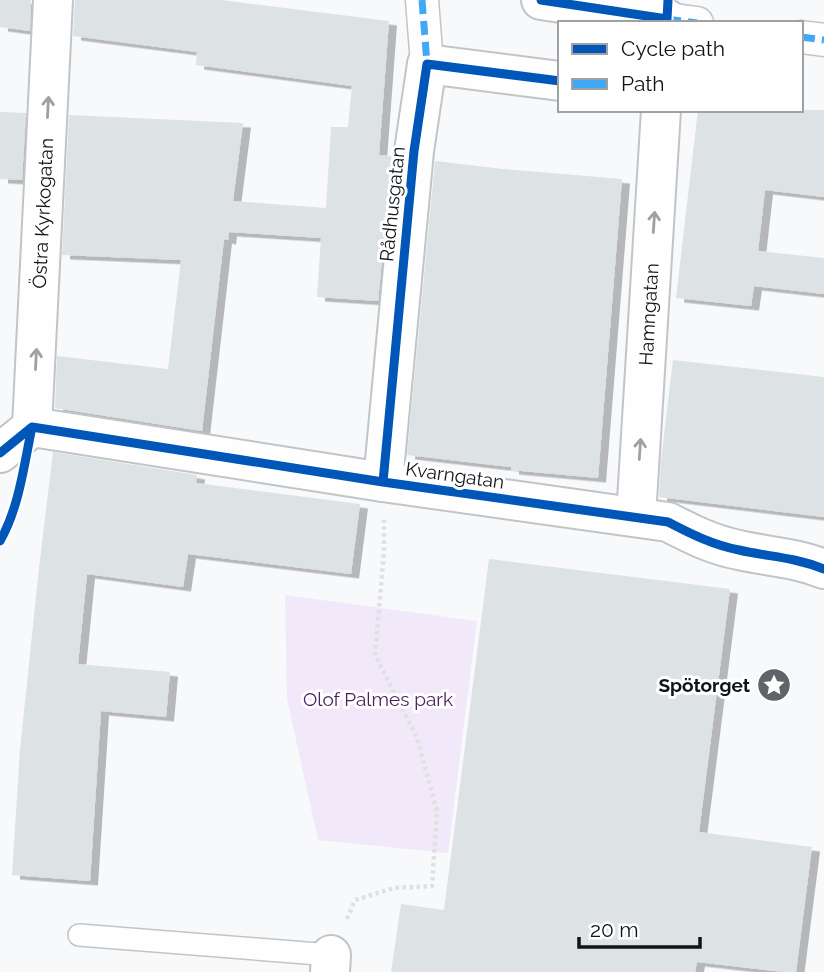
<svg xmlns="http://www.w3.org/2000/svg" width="824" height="972" font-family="Raleway,sans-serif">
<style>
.green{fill:#f1e9f9}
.building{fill:#dde2e5;filter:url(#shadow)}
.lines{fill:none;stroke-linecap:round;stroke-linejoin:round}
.service-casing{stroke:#c1c5c8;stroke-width:24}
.pedestrian-casing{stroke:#c1c5c8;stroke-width:35}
.minor-casing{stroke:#c1c5c8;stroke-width:42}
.path{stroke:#dfe0e1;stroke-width:4.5;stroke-dasharray:3.5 3.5;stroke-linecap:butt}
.service{stroke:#fefefe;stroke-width:21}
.pedestrian{stroke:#fefefe;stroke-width:32}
.minor{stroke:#fefefe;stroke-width:38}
.quiet{stroke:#3fa9f5;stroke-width:7;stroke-dasharray:14 7;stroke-linecap:butt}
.cycleway-casing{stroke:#fff;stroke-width:13}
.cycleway{stroke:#0057b8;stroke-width:9}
.oneway{stroke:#9ea0a2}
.labels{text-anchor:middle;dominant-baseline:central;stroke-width:6;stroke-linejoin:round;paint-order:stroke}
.street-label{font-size:19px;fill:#0f1419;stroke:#fff}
.poi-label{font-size:19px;font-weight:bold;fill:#0f1419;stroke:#fff;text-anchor:end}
.park-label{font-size:19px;fill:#492260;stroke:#fff}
</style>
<defs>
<filter id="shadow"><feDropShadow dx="8" dy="4.5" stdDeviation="0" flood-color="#0004"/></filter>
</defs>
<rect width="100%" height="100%" fill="#f7f9fb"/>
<path class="green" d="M285 595 477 621 448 853 318 840 287 699Z"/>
<path class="building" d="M0 0H31L30 31 0 27Z
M75 0H221L389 21 379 155 392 156 378 301 317 297 321 238 229 232 228 240 224 239 202 431 55 408 57 356 168 369 181 260 62 255 69 115 243 123 233 201 326 208 331 127H348L352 86 196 65 197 52 73 36Z
M698 110H824V197L765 190 758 251 824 258V294L754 286 751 306 676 298Z
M0 112 26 113 22 180 0 179Z
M435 161 503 169 622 179 598 478 511 470V467L407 455Z
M673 360 824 377V517L659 497 661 461Z
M53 452 197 475 196 483 360 504 351 574 188 554 183 587 87 574 78 664 170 672 166 717 101 711 90 881 12 875 20 750 39 568Z
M489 559 730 589 699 832 812 847 796 972H784L697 962 695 972H391L401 904 444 910Z"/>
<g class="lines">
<g class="service-casing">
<path id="service" d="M79 935 331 955"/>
</g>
<g class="pedestrian-casing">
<path id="pedestrian" d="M422 0 427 64
M667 19 697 23
M801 37 824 40"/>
</g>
<g class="minor-casing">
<g id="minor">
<path d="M541 0 667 19"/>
<path id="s1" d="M32 427 53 0"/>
<path d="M0 453 32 427 383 482 668 522C691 534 713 545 739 550 769 557 794 557 824 569"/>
<path d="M383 482 414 151 427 64 560 81"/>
<path id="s2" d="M636 517 661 110"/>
<path d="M330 972 331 955"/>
</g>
</g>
<path class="path" d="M347 919 355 900 394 888 432 886 437 811 417 738 375 655 384 552V520"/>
<use href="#service" class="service"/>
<use href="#pedestrian" class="pedestrian"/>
<use href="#minor" class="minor"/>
<path class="quiet" d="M422 0 427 64
M667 19 697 23
M801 37 824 40"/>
<g class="cycleway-casing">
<path id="cycleway" d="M541 0 667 19 668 0
M0 453 32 427 383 482 668 522C691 534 713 545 739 550 769 557 794 557 824 569
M383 482 414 151 427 64 560 81
M0 541C19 508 24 465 32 427"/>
</g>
<use href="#cycleway" class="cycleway"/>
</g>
<defs><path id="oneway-shaft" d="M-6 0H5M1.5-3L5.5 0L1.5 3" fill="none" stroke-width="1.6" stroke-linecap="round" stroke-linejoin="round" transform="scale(1.75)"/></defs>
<g class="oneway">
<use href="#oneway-shaft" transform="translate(48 107) rotate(-87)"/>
<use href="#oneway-shaft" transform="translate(654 222) rotate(-86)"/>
<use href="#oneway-shaft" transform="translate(36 359) rotate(-87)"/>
<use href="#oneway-shaft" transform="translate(640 449) rotate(-86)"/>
</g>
<defs>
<g id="sight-disc" transform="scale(1.75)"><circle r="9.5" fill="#606468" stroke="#fff"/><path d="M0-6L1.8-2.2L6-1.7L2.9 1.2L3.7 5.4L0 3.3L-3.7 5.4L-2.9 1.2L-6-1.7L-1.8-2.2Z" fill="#fff"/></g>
</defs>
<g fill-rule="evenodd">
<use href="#sight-disc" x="774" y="685"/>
</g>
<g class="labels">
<g class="street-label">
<text transform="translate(392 204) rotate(-84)">Rådhusgatan</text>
<text stroke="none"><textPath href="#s1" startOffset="214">Östra Kyrkogatan</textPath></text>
<text stroke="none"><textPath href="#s2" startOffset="203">Hamngatan</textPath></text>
<text transform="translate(455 475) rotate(8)">Kvarngatan</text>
</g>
<g class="poi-label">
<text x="750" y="685">Spötorget</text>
</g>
<g class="park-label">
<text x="378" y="699">Olof Palmes park</text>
</g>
</g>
<rect x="558" y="21" width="245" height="91" fill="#ffffff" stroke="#9fa1a3" stroke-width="2"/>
<rect x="572" y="44" width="35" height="10" fill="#0057b8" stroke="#9fa1a3" stroke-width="2"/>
<text x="621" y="56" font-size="21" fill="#0f1419">Cycle path</text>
<rect x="572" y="79" width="35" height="10" fill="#3fa9f5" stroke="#9fa1a3" stroke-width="2"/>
<text x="621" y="91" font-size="21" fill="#0f1419">Path</text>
<path d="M579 937v10h121v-10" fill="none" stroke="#0f1419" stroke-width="3.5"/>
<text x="590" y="937" font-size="21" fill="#0f1419" stroke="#ffffff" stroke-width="5" paint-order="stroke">20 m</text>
</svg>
